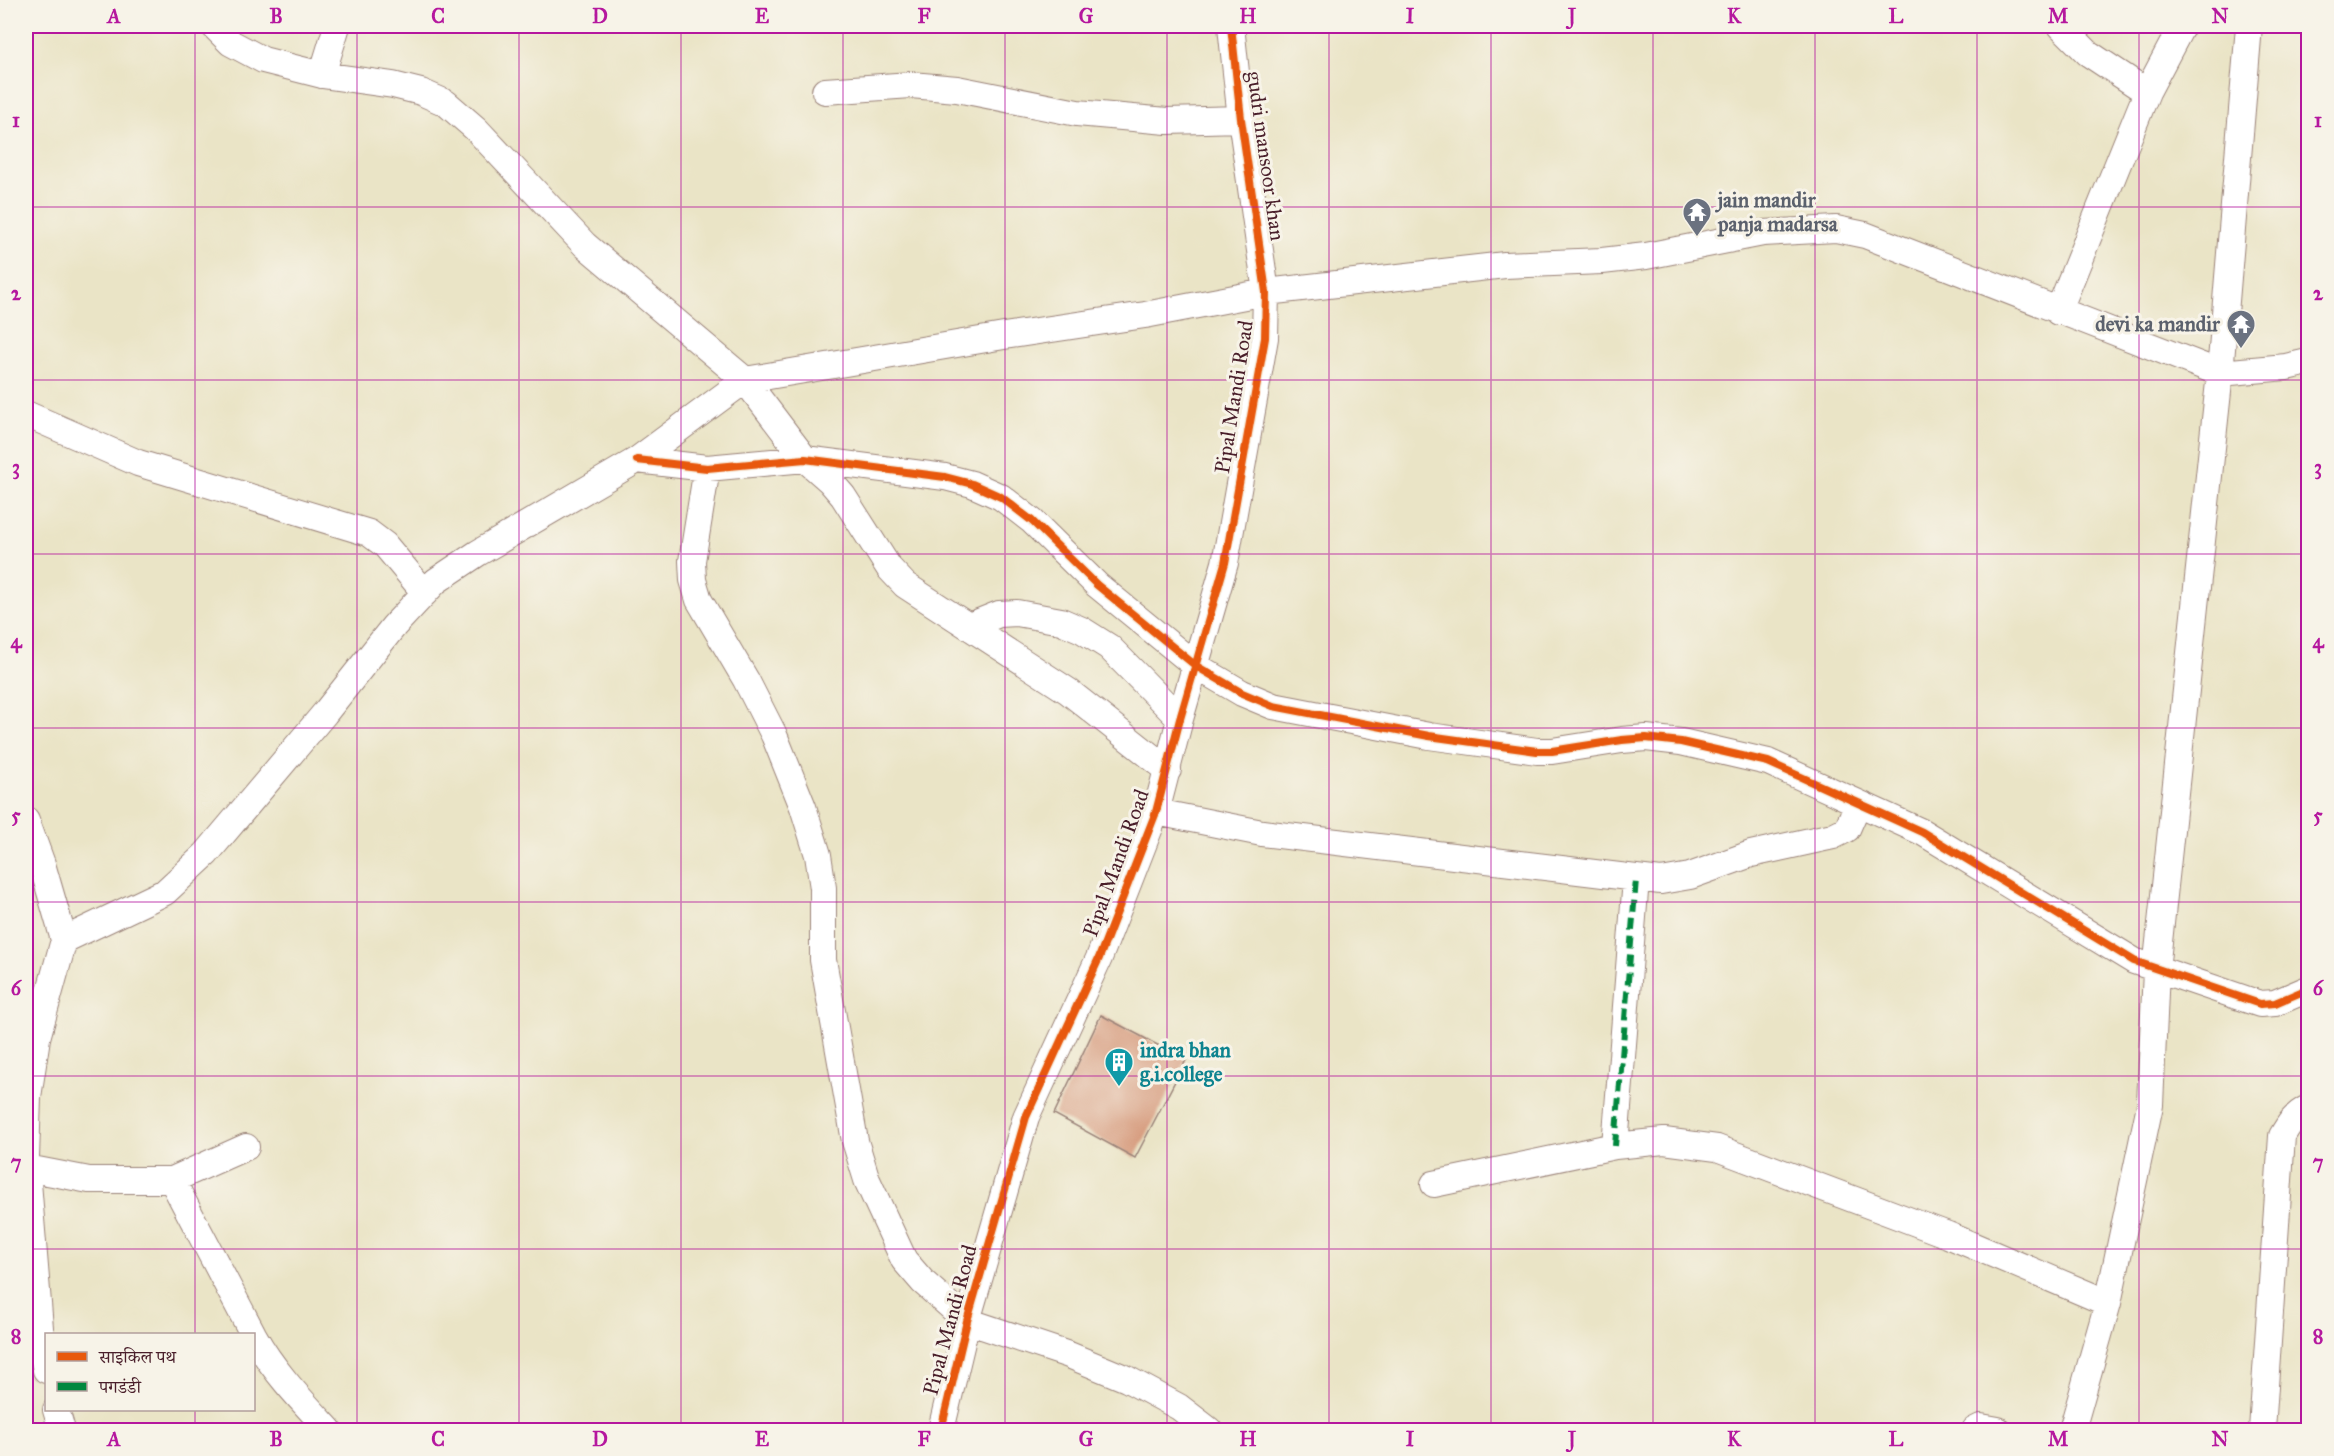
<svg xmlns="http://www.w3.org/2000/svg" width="2334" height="1456" font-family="'IM FELL Great Primer','Noto Serif Devanagari',serif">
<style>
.building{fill:#d69a7b}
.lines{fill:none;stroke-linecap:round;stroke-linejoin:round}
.minor-casing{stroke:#9a8278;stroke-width:28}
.minor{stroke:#fff;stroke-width:26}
.quiet{stroke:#00873e;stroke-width:6;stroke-dasharray:12 6;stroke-linecap:butt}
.cycleway-casing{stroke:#f7f3e8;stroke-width:11}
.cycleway{stroke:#e8590c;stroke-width:8}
.grid{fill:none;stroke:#b5179e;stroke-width:1.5;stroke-opacity:0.55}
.labels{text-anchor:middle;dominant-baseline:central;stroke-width:6;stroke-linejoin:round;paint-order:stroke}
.street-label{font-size:21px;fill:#4a1f2b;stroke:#f7f3e8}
.worship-label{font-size:21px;font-weight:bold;fill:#5b616d;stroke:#f7f3e8;text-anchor:start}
.culture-label{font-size:21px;font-weight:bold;fill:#0d838f;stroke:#f7f3e8;text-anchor:start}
.neatline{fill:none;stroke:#b5179e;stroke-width:2}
.grid-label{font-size:20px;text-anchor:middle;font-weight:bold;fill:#b5179e}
</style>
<rect width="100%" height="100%" fill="#f7f3e8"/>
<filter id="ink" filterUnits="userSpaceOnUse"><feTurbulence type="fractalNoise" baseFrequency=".0167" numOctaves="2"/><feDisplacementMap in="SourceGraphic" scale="12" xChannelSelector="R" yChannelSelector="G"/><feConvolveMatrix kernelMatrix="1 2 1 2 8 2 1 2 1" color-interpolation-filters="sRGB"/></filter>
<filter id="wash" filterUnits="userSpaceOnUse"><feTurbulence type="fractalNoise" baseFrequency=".008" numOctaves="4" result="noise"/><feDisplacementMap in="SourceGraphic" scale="24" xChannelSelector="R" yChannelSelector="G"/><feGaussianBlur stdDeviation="1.35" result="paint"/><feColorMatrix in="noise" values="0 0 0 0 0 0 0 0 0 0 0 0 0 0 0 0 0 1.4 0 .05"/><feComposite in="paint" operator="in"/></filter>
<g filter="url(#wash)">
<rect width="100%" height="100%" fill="#eae4c6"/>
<g id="blocks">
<path class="building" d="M1101 1015 1186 1060 1135 1158 1054 1114Z"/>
</g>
</g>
<g filter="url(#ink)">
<use href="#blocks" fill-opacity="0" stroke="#9a8278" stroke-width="1.5"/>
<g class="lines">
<g class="minor-casing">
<path id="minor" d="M214 26 231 43 263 60 322 75 393 85 421 92 446 103 476 129 585 245 745 380 805 459 830 481 843 496 889 568 905 585 1068 691 1168 770
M2061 26 2088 53 2147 92
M322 75 337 26
M825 91 911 85 957 89 1077 113 1167 121 1241 119
M2058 312 2147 92 2182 26
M26 414 138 463 369 533 385 545 425 593
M637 460 707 468 805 459 945 477 972 484 1001 497 1032 521 1097 585 1196 666 1242 693 1273 706 1429 736 1537 751H1552L1622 740 1646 738 1681 742 1768 762 1922 832 2134 961 2260 1004 2275 1003 2308 989
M707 468 692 561 693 580 699 600 746 680 774 735 803 807 818 855 823 888V960L855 1141 867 1180 904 1260 923 1282 967 1321 1069 1355 1127 1379 1179 1407 1209 1430
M969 626 999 614 1017 613 1061 621 1082 630 1109 647 1180 719
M1156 812 1262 833 1661 881 1690 876 1751 854 1833 836 1847 829 1858 804
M26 820 42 864 64 940 37 1038 28 1097 26 1158 42 1352 46 1370
M64 940 165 892 206 854 325 713 394 626 436 581 478 553 637 460 745 380 1004 336 1145 315 1266 292 1505 265 1602 261 1646 256 1763 233 1836 229 1865 235 2220 373 2286 367 2308 362
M1615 1146 1636 879
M27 1168 89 1180H172L246 1147
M172 1180 253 1334
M1434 1184 1615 1146 1664 1141 1717 1148 1948 1235 2108 1303
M254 1336C273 1371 302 1401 329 1430
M56 1410 62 1430
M941 1430 967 1321 1026 1117 1099 958 1156 812 1180 719 1225 563 1265 338 1266 292 1241 119 1231 26
M1975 1430 1981 1427 1998 1430
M2072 1430 2108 1303 2150 1105 2156 970 2220 373 2249 26
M2262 1430 2282 1136C2289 1124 2295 1114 2308 1108"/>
</g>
<use href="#minor" class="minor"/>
<path class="quiet" d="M1615 1146 1636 879"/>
<g class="cycleway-casing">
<path id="cycleway" d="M637 460 707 468 805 459 945 477 972 484 1001 497 1032 521 1097 585 1196 666 1242 693 1273 706 1429 736 1537 751H1552L1622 740 1646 738 1681 742 1768 762 1922 832 2134 961 2260 1004 2275 1003 2308 989
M941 1430 967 1321 1026 1117 1099 958 1156 812 1180 719 1225 563 1265 338 1266 292 1241 119 1231 26"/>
</g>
<use href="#cycleway" class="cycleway"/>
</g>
</g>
<path class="grid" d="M195 26V1334M357 26V1430M519 26V1430M681 26V1430M843 26V1430M1005 26V1430M1167 26V1430M1329 26V1430M1491 26V1430M1653 26V1430M1815 26V1430M1977 26V1430M2139 26V1430M26 207H2308M26 380H2308M26 554H2308M26 728H2308M26 902H2308M26 1076H2308M26 1249H2308M195 1410V1430"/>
<defs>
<g id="temple-pin" transform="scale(1.5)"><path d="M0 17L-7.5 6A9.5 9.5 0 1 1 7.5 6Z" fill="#6b7280" stroke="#f7f3e8"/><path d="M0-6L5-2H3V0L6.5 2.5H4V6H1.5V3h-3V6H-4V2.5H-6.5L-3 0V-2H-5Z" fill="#fff"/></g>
<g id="building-pin" transform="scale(1.5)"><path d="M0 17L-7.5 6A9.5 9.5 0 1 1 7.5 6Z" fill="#0f9aa8" stroke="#f7f3e8"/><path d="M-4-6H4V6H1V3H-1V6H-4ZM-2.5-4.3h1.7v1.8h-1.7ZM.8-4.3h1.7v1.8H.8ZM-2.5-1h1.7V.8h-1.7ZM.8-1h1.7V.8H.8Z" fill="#fff"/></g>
</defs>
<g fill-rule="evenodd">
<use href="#temple-pin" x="1697" y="212"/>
<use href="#temple-pin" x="2241" y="324"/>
<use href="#building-pin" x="1119" y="1062"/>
</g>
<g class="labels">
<g class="street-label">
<text transform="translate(1266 156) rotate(82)">gudri mansoor khan</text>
<text transform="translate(1234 397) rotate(-81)">Pipal Mandi Road</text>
<text transform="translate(1116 863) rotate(-70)">Pipal Mandi Road</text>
<text transform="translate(950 1320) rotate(-75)">Pipal Mandi Road</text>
</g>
<g class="worship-label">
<text x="1718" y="200">jain mandir<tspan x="1718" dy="24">panja madarsa</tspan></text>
<text x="2220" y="324" text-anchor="end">devi ka mandir</text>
</g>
<g class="culture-label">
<text x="1140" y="1050">indra bhan<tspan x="1140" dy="24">g.i.college</tspan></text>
</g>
</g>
<rect width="2334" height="1456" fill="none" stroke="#f7f3e8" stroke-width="66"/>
<rect x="45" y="1333" width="210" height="78" fill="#f7f3e8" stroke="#b29e9c" stroke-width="1.5"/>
<rect x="57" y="1352" width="30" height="9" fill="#e8590c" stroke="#b29e9c" stroke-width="1.5"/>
<text x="99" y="1363" font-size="18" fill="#4a1f2b">साइकिल पथ</text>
<rect x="57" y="1382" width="30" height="9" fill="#00873e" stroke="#b29e9c" stroke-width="1.5"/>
<text x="99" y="1393" font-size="18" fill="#4a1f2b">पगडंडी</text>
<rect x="33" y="33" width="2268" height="1390" class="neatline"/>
<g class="grid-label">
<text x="114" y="23">A</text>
<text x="276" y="23">B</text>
<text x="438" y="23">C</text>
<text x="600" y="23">D</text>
<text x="762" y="23">E</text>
<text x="924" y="23">F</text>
<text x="1086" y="23">G</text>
<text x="1248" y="23">H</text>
<text x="1410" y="23">I</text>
<text x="1572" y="23">J</text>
<text x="1734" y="23">K</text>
<text x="1896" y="23">L</text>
<text x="2058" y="23">M</text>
<text x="2220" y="23">N</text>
<text x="16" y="127">1</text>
<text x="2318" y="127">1</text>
<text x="16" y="300">2</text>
<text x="2318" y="300">2</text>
<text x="16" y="474">3</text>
<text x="2318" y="474">3</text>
<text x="16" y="648">4</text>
<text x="2318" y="648">4</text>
<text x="16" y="822">5</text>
<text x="2318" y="822">5</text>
<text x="16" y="995">6</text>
<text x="2318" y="995">6</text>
<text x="16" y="1169">7</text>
<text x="2318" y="1169">7</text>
<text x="16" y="1343">8</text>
<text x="2318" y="1343">8</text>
<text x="114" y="1446">A</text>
<text x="276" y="1446">B</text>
<text x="438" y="1446">C</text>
<text x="600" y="1446">D</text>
<text x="762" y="1446">E</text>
<text x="924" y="1446">F</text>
<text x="1086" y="1446">G</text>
<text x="1248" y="1446">H</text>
<text x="1410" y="1446">I</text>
<text x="1572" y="1446">J</text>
<text x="1734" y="1446">K</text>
<text x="1896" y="1446">L</text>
<text x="2058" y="1446">M</text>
<text x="2220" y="1446">N</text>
</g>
</svg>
